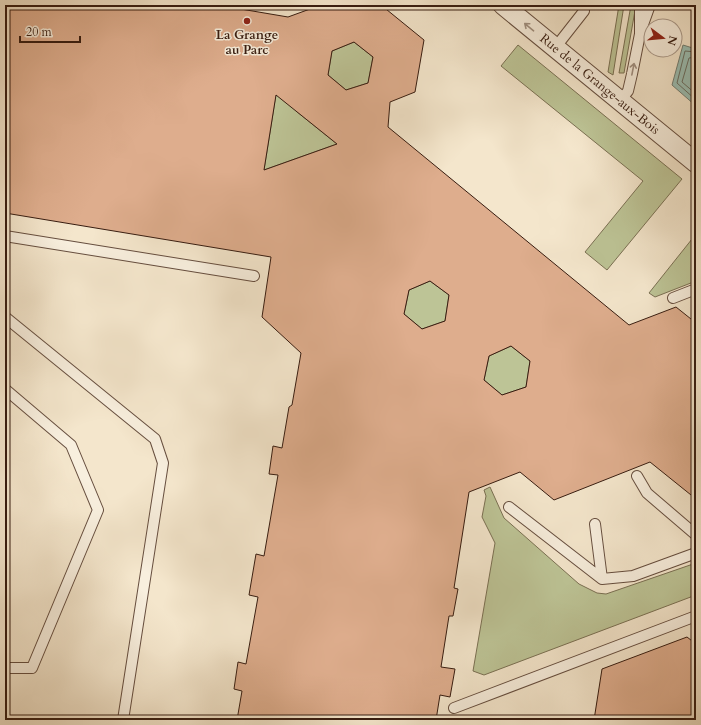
<svg xmlns="http://www.w3.org/2000/svg" width="701" height="725" font-family="Cardo,serif">
<style>
.green{fill:#bdc496;stroke:#7a7053}
.water{fill:#9cc0b5;stroke:#747e73}
.lines{fill:none;stroke-linecap:round;stroke-linejoin:round}
.shore{stroke:#6a6e62;stroke-width:1}
.building{fill:#dead8d;stroke:#371c10;fill-rule:evenodd}
.lane-casing{stroke:#664e3f;stroke-width:12}
.street-casing{stroke:#664e3f;stroke-width:21}
.lane{stroke:#f8efde;stroke-width:10}
.street{stroke:#f8efde;stroke-width:19}
.oneway{stroke:#a19081}
.poi-dot{fill:#8f2418;stroke:#f8efde;stroke-width:1.5}
.labels{text-anchor:middle;dominant-baseline:central;stroke-width:3;stroke-linejoin:round;paint-order:stroke}
.poi-label{font-size:13px;font-weight:bold;fill:#371c10;stroke:#f8efde}
.street-label{font-size:13px;fill:#371c10;stroke:#f8efde}
</style>
<rect width="100%" height="100%" fill="#f4e6cc"/>
<filter id="stains"><feTurbulence type="fractalNoise" baseFrequency=".005" numOctaves="4"/><feColorMatrix values="0 0 0 0 .2 0 0 0 0 .09 0 0 0 0 .02 0 0 0 .5 -.17"/></filter>
<radialGradient id="worn" r=".72"><stop offset=".6" stop-color="#630" stop-opacity="0"/><stop offset="1" stop-color="#630" stop-opacity=".3"/></radialGradient>
<path class="green" d="M619 5H624L613 75 608 72Z
M631 5H636L624 73H619Z
M354 42 373 57 368 83 346 90 328 75 332 51Z
M518 45 682 179 607 270 585 252 643 181 501 66Z
M280 69 300 87 296 111 337 144 264 170Z
M696 234V281L655 297 649 293Z
M430 281 449 295 445 321 422 329 404 314 409 290Z
M511 346 530 361 526 387 502 395 484 380 489 356Z
M490 487 504 518 579 584 597 593 606 594 696 563V595L484 675 473 671 495 543 482 517 486 496 484 490Z"/>
<path class="water" d="M683 45 696 49V106L672 85Z"/>
<g class="lines">
<path class="shore" d="M696 52 685 51 677 83 696 100
M696 57 689 58 682 82 696 94"/>
</g>
<path class="building" d="M5 5H217L288 17 321 5H381L424 40 415 92 390 102 388 127 629 325 676 307 696 323V499L650 462 554 500 520 472 469 492 454 588 458 589 453 616H449L441 667 455 669 450 697 440 695 436 720H237L242 691 234 689 238 662 246 664 258 597 249 595 256 554 264 556 278 475 269 474 273 446 282 448 289 407 292 405 301 353 262 317 271 257 5 213ZM354 42 373 57 368 83 346 90 328 75 332 51ZM276 95 337 144 264 170ZM430 281 449 295 445 321 422 329 404 314 409 290ZM511 346 530 361 526 387 502 395 484 380 489 356Z
M687 637 696 644V720H594L602 669Z"/>
<g class="lines">
<g class="lane-casing">
<path id="lane" d="M641 30 650 5
M555 48 584 11
M620 101 628 91 632 74 640 34V5
M5 236 254 276
M673 298 696 289
M5 317 155 439 163 463 123 720
M5 389 71 445 98 510 32 668H5
M637 476 647 493 696 535
M509 507 602 579 633 576 696 553
M595 524 602 579
M454 708 696 616"/>
</g>
<g class="street-casing">
<g id="street">
<path id="s1" d="M503 5 696 163"/>
</g>
</g>
<use href="#lane" class="lane"/>
<use href="#street" class="street"/>
</g>
<defs><path id="oneway-shaft" d="M-6 0H5M1.5-3L5.5 0L1.5 3" fill="none" stroke-width="1.6" stroke-linecap="round" stroke-linejoin="round"/></defs>
<g class="oneway">
<use href="#oneway-shaft" transform="translate(529 27) rotate(-140)"/>
<use href="#oneway-shaft" transform="translate(633 69) rotate(-79)"/>
</g>
<circle class="poi-dot" cx="247" cy="21" r="4"/>
<g class="labels">
<g class="poi-label">
<text x="247" y="35">La Grange<tspan x="247" dy="15">au Parc</tspan></text>
</g>
<g class="street-label">
<text stroke="none"><textPath href="#s1" startOffset="125">Rue de la Grange-aux-Bois</textPath></text>
</g>
</g>
<rect width="701" height="725" fill="none" stroke="#f4e6cc" stroke-width="20"/>
<rect x="6" y="6" width="689" height="713" fill="none" stroke="#371c10" stroke-width="2"/>
<rect x="10" y="10" width="681" height="705" fill="none" stroke="#371c10"/>
<g transform="translate(663 38) rotate(106)"><circle r="19" fill="#f8efde" stroke="#ab9b8c"/>
<path d="M0-3L7 15L0 10L-7 15Z" fill="#8f2418"/>
<text y="-6" font-size="11" font-weight="bold" text-anchor="middle" fill="#371c10">N</text>
</g>
<path d="M20 36v6h60v-6" fill="none" stroke="#371c10" stroke-width="2"/>
<text x="26" y="36" font-size="12" fill="#371c10" stroke="#f8efde" stroke-width="3" paint-order="stroke">20 m</text>
<rect width="100%" height="100%" filter="url(#stains)"/>
<rect width="100%" height="100%" fill="url(#worn)"/>
</svg>
